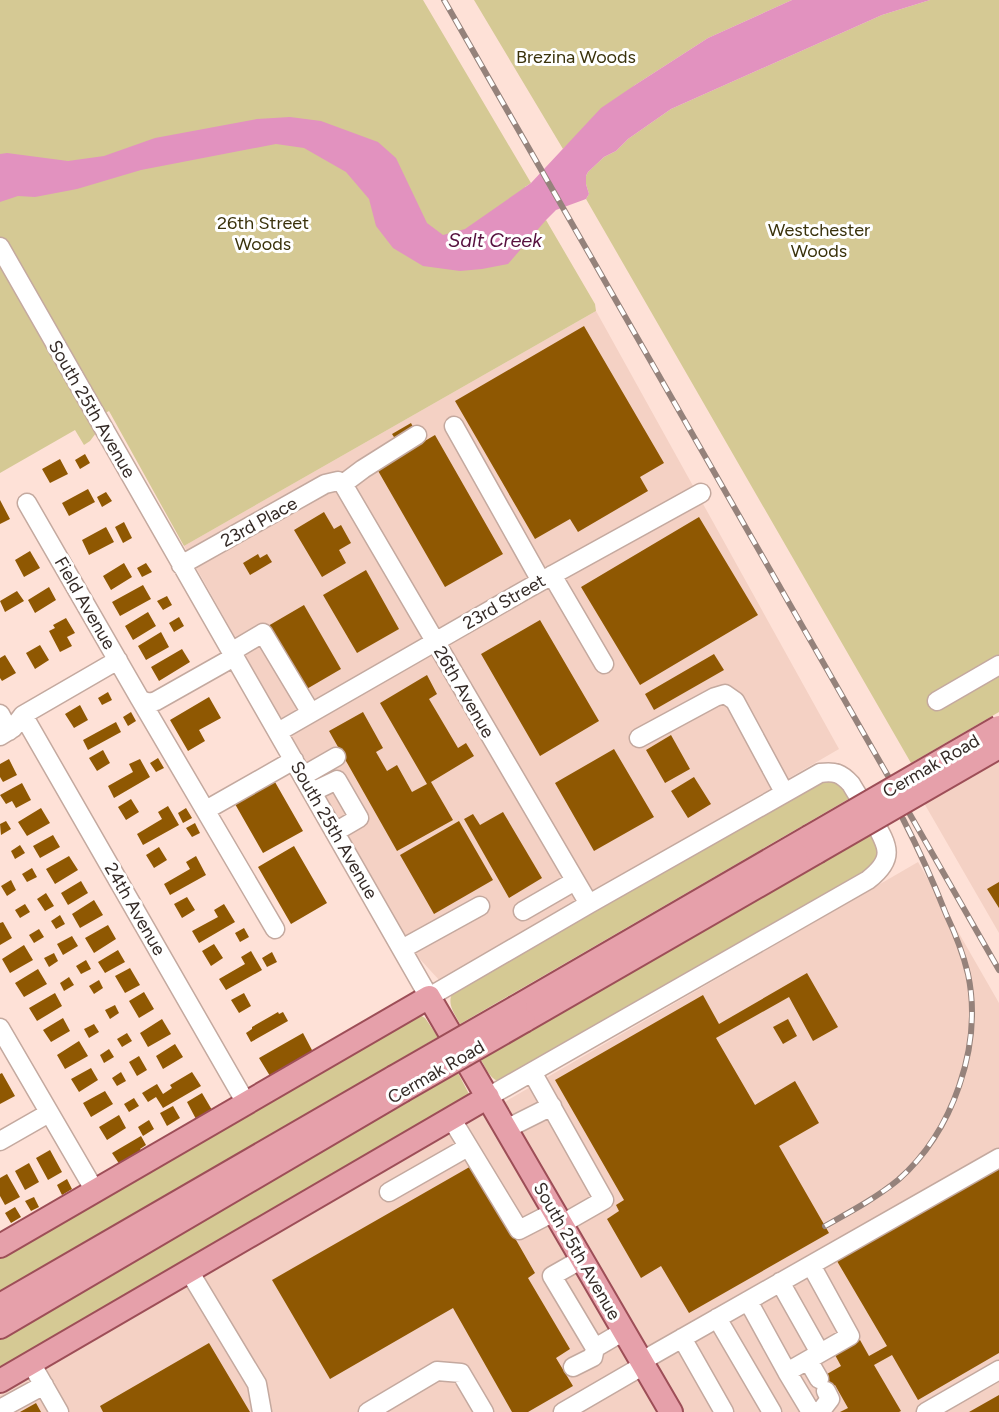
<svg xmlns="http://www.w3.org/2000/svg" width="999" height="1412" font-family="Figtree,sans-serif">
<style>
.built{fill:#f4d1c4}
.green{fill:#d5c994}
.water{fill:#e292bf}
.building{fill:#8f5802}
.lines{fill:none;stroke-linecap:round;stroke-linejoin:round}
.minor-casing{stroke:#c4a99f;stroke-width:21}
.major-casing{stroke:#9d4e57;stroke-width:26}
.minor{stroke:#fff;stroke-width:18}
.major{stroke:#e6a0aa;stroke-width:22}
.rail-casing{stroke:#95827b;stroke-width:6}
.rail{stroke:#fff;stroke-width:4;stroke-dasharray:11;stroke-linecap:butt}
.major-bridge-casing{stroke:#9d4e57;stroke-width:26;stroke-linecap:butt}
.major-bridge{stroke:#e6a0aa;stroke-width:22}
.labels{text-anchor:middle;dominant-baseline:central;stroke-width:6;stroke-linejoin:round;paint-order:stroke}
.park-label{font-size:18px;fill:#3a320b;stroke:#fff}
.street-label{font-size:18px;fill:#342a26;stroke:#fff}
.water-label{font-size:20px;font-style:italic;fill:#57113f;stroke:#fff}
</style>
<rect width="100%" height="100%" fill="#fee1d7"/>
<path class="built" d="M596 311 839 749 440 981 407 945 184 546Z
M999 759V933L924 803Z
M918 862 999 1003V1412H0V1395Z"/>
<path class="green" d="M0 0H423L531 183 525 187 544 221 546 220 595 304 596 311 184 546 109 411 91 421 96 433 90 441 84 445 75 430 0 473Z
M474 0H792L708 38 635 85 563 149Z
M930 0H999V712L911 763 586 199 589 194 586 184V176L588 172 604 157 616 151 628 139 671 109 882 15Z
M823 779 835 781 852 797 460 1024C455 1014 447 1005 452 994Z
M872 830 879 854 871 868 498 1081C489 1078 485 1066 480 1058Z
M418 1014 425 1018 438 1037 0 1293V1254Z
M457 1071 470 1096 0 1374V1335Z"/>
<path class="water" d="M792 0H930L882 15 671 109 628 139 616 151 604 157 588 172 586 176V184L589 194 586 199 556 210 546 220 508 264 482 269 460 271 423 266 393 248 376 226 369 199 346 172 304 148 276 144 141 170 77 189 35 197 18 196 0 202V154L7 153 68 161 104 156 155 138 257 119 290 117 321 121 378 142 396 158 427 223 443 235 465 229 531 183 601 108 635 85 708 38Z"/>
<path class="building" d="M584 326 664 463 640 477 648 491 578 532 570 519 535 539 455 401Z
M411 423 414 429 396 440 392 434Z
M435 435 503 554 445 587 377 469Z
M85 454 90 463 80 469 75 460Z
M60 459 68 474 50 483 42 469Z
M88 489 95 502 69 516 62 503Z
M106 492 112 501 102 507 97 497Z
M0 500 10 519 0 524Z
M324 512 334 529 341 525 351 543 339 550 346 563 322 577 294 530Z
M699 517 758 615 640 685 581 587Z
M124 522 132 538 123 543 115 527Z
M106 527 114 542 89 555 82 540Z
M30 551 40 568 24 577 15 560Z
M258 554 260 558 267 554 272 562 250 575 243 563Z
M124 563 132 577 111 590 103 576Z
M146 563 152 572 142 577 137 568Z
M366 570 399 629 357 653 323 595Z
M143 585 151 599 120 616 112 602Z
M49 587 56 600 35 613 28 600Z
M17 591 24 601 5 612 0 601Z
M167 596 172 605 163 610 157 601Z
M304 605 341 669 305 690 268 626Z
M148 612 156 626 133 640 125 626Z
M179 617 184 626 174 632 169 623Z
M66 618 75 633 67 637 72 646 60 652 49 631 55 628 53 625Z
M540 620 599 721 540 756 481 654Z
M161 632 169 647 146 660 138 646Z
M40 645 49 660 35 669 26 653Z
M182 649 190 662 159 681 151 667Z
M714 654 724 670 654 710 645 694Z
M5 655 16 673 2 681 0 678V658Z
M427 675 437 694 429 699 458 748 466 743 474 756 431 782 453 820 397 851 329 731 363 712 383 748 376 752 387 771 397 765 412 792 427 784 380 703Z
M108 692 112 700 102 705 98 698Z
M209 697 221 718 199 730 205 741 188 751 170 720Z
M80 705 88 720 74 728 65 714Z
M131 712 136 721 128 726 123 717Z
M116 722 121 732 88 750 83 740Z
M671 735 690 769 665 783 646 750Z
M614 749 654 817 594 851 555 783Z
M103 750 110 763 97 771 89 758Z
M158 758 164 768 156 772 150 763Z
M9 759 17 775 3 782 0 777V764Z
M140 759 150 777 114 798 108 786 133 772 129 764Z
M694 777 711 804 688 818 671 791Z
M275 782 303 831 263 853 235 804Z
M22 783 31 800 16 808 12 801 6 804 0 795Z
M131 799 139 812 126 820 118 807Z
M168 806 179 825 143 845 137 834 162 819 158 812Z
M41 808 50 823 27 836 18 822Z
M186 808 192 818 183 823 178 813Z
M503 812 542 878 509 898 464 819 473 814 480 825Z
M6 821 11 829 1 835 0 824Z
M459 821 493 880 434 914 400 855Z
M195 823 200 833 192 837 186 828Z
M53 835 60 847 40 858 33 846Z
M20 845 25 853 15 859 11 851Z
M294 846 327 903 291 924 258 867Z
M159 847 167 860 154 868 146 855Z
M69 856 78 870 55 884 46 869Z
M196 856 206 875 170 895 164 884 190 869 186 862Z
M32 868 37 877 27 882 22 874Z
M11 880 16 890 7 896 1 886Z
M81 881 88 893 68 905 61 893Z
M999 882V908L987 889Z
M46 893 54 906 45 911 37 899Z
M187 897 195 910 182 918 174 904Z
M94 900 103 915 80 928 72 914Z
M25 904 30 912 20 918 15 910Z
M224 904 235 922 199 943 192 931 218 917 214 910Z
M60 915 65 924 56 929 51 921Z
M3 922 12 938 0 945V923Z
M108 925 116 939 94 953 85 938Z
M244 928 249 937 240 942 235 933Z
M39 929 44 937 34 943 29 935Z
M72 936 78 946 63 955 57 944Z
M214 944 223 958 211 966 202 951Z
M24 945 33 960 10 973 2 959Z
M118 950 125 962 105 973 98 962Z
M251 951 262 970 226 990 219 979 245 964 241 957Z
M272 952 277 962 267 967 262 958Z
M54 953 58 961 49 967 44 958Z
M86 960 91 969 81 974 76 966Z
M130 968 140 985 125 993 115 976Z
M38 969 47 984 24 997 15 983Z
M807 973 838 1027 813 1041 789 997 716 1038 755 1105 795 1081 819 1123 779 1146 829 1233 689 1313 661 1266 641 1278 607 1219 619 1211 616 1205 624 1200 555 1080 703 995 719 1024Z
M69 977 74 985 64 991 60 983Z
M99 980 103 988 94 994 89 986Z
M144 992 154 1009 139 1018 129 1001Z
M55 993 62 1006 37 1021 29 1008Z
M244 993 251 1006 239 1013 231 1000Z
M115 1005 119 1013 110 1019 105 1010Z
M278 1012 279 1014 283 1012 288 1021 251 1042 246 1033 252 1029V1027Z
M63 1018 70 1031 51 1042 43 1030Z
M162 1019 171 1034 148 1047 140 1033Z
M788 1019 797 1036 783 1044 773 1027Z
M94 1024 99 1032 89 1038 84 1029Z
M127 1033 132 1041 122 1047 117 1039Z
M303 1033 313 1052 270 1076 259 1058Z
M79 1041 88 1056 65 1069 57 1055Z
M175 1044 183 1057 163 1069 156 1056Z
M109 1049 114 1057 104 1063 100 1055Z
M139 1056 147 1070 137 1076 129 1062Z
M91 1068 98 1080 79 1092 71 1079Z
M121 1072 126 1081 117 1086 112 1078Z
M192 1072 201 1086 163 1108 156 1097 148 1102 142 1093 157 1084 163 1094 172 1088 170 1085Z
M2 1073 15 1096 0 1104V1074Z
M105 1091 113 1104 91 1117 83 1103Z
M202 1093 212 1110 196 1119 187 1102Z
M134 1098 139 1106 129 1112 124 1104Z
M173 1106 180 1118 167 1126 160 1113Z
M119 1115 126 1128 107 1140 99 1127Z
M149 1120 154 1129 143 1136 138 1127Z
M141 1136 146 1145 140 1149 142 1152 120 1165 112 1153Z
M50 1150 62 1172 48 1180 36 1158Z
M999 1161V1353L918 1400 892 1355 874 1365 901 1411 899 1412H840L848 1408 835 1385 820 1394 813 1382 841 1366 835 1355 860 1340 869 1356 887 1346 834 1256Z
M29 1163 39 1182 25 1190 15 1171Z
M473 1165 535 1273 528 1278 570 1349 556 1358 573 1386 528 1412H512L453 1308 330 1379 272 1280Z
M7 1174 20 1197 5 1205 0 1196V1178Z
M67 1179 72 1189 62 1195 57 1185Z
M34 1197 39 1207 31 1211 25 1201Z
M15 1207 21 1217 11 1223 5 1213Z
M209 1343 250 1412H103L100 1406Z
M999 1395V1412H969Z
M36 1403 41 1412H20Z"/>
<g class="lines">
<g class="minor-casing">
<path id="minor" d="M0 247 429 997 589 904 820 773C835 771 841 773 851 784 858 796 866 808 873 820 889 847 895 859 868 880L488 1097
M454 426 541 581
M343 484 363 469 417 435
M27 503 140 699C146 703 150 703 156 701L234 657
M181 565 325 484 338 481 343 484 589 904
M552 575 604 664
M231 652 263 633 311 713
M140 699 275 929
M937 701 999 665
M0 714 9 731
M23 715 246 1103
M278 732 527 589 701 493
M0 736 13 728 23 715 118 660
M639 738 715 697 725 694 735 701 784 792
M303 776 336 757
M312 792 337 780 359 818 335 832
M206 810 294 760
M523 911 575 881
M402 949 480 906
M0 1028 95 1191
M532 1072 604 1200 562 1224
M451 1118 519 1230 554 1212
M506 1129 552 1106
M0 1141 49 1113
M389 1192 468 1147
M582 1259 552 1276 595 1348 624 1331
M811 1265 850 1336 787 1372 811 1412
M189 1271 257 1384 262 1412
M780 1282 820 1353
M748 1301 787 1372
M717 1318 772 1412
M682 1338 724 1412
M808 1360 819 1379
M642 1361 999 1158
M31 1363 59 1412
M573 1367 593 1357 595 1348
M0 1409 44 1385
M368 1412 437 1371 461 1373 484 1412
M563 1412 644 1365
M820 1412 830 1399 826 1391
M926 1412 999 1370"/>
</g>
<g class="major-casing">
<path id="major" d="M516 1007 809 837
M524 1021 817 852
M0 1246 429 997 671 1412
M0 1305 394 1077
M0 1327 402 1091
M0 1381 488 1097"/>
</g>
<use href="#minor" class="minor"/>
<use href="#major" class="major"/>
<g class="rail-casing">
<path id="rail" d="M444 0 999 970
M825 1226C850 1212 876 1198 898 1180 953 1132 983 1045 968 974 963 953 955 933 946 914 933 881 919 850 903 819"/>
</g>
<use href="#rail" class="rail"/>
<g class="major-bridge-casing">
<path id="major-bridge" d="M809 837 999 727
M817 852 999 747
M394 1077 516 1007
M402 1091 524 1021"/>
</g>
<use href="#major-bridge" class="major-bridge"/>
</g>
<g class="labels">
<g class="park-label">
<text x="576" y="57">Brezina Woods</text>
<text x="263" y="223">26th Street<tspan x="263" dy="21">Woods</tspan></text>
<text x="819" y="230">Westchester<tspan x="819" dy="21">Woods</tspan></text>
</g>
<g class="street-label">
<text transform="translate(92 409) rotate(60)">South 25th Avenue</text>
<text transform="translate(259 522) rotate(-29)">23rd Place</text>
<text transform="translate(504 602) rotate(-30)">23rd Street</text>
<text transform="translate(85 603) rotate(60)">Field Avenue</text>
<text transform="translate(464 692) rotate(60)">26th Avenue</text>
<text transform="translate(931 766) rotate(-30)">Cermak Road</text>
<text transform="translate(334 830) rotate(60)">South 25th Avenue</text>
<text transform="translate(135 909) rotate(60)">24th Avenue</text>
<text transform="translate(436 1072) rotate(-30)">Cermak Road</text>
<text transform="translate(577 1251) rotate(60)">South 25th Avenue</text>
</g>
<g class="water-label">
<text x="495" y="240">Salt Creek</text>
</g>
</g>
</svg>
